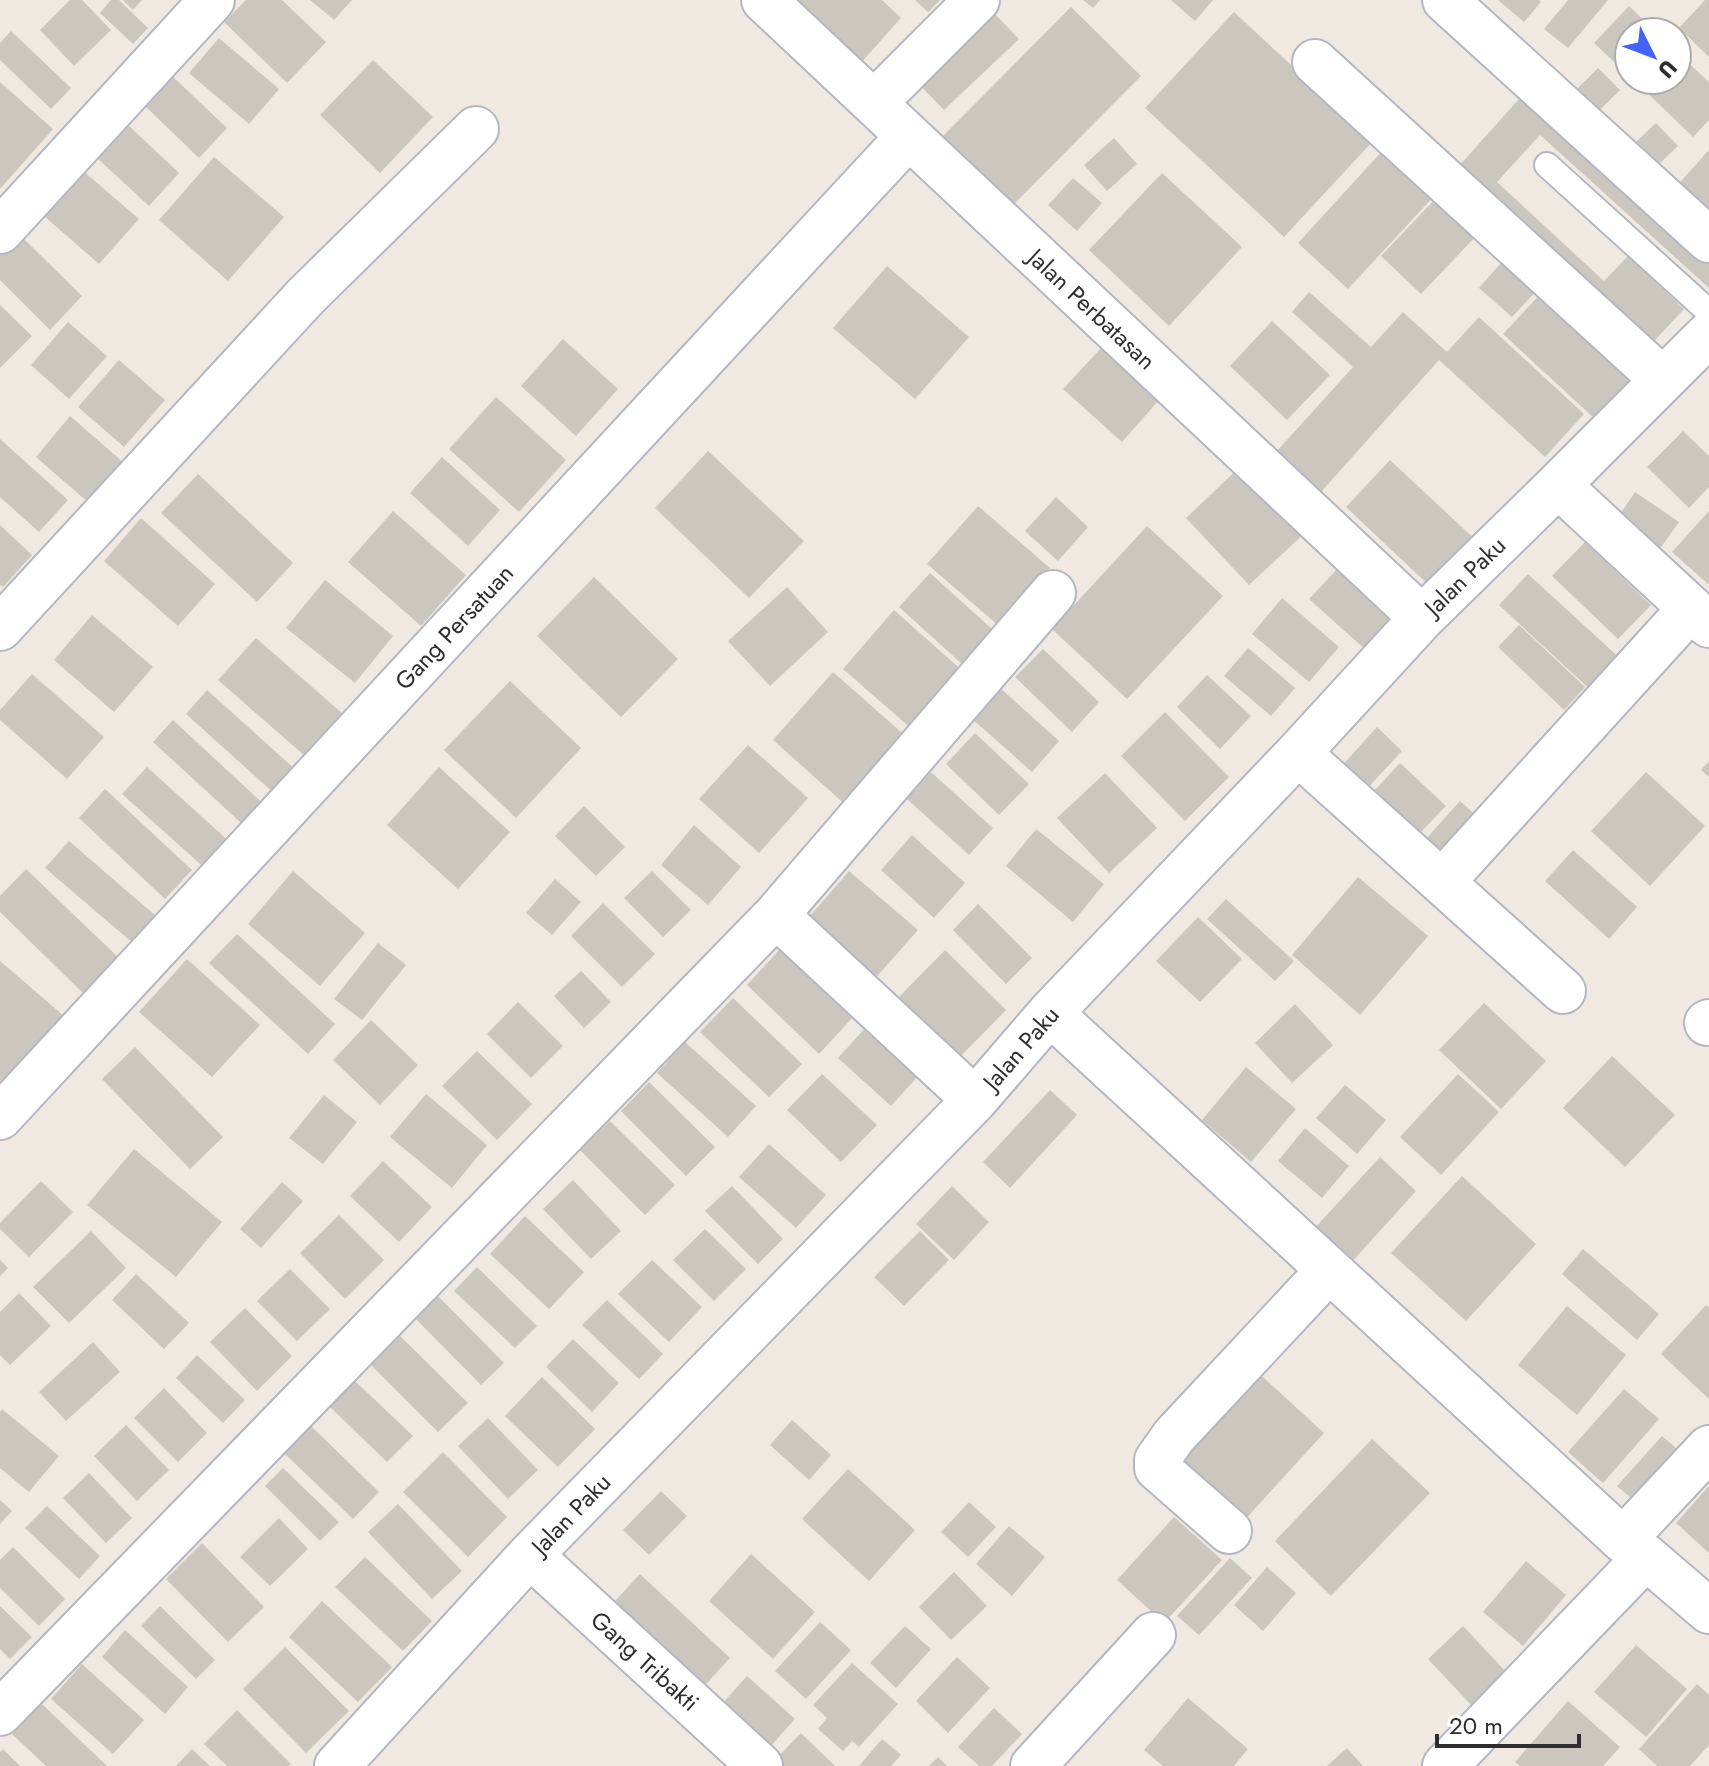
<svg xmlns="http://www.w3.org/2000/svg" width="1709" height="1766" font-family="Jost,sans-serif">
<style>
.building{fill:#cbc7bf}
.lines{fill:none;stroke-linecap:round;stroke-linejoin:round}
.lane-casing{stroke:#b4b7c1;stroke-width:28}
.street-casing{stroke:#b4b7c1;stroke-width:48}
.lane{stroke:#fff;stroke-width:24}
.street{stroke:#fff;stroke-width:44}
.labels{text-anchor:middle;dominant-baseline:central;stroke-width:6;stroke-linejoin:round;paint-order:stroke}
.street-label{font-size:24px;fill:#2e2e2e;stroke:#fff}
</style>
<rect width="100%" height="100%" fill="#efe9e1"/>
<path class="building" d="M70 0H82L111 30 74 66 40 30Z
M111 0H119L148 28 133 44 100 13Z
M123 0H142L133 10Z
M246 0H282L326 42 287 83 224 22Z
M310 0H352L334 20Z
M785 0H882L901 18 858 66Z
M915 0H940L928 12Z
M1083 0H1100L1093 8Z
M1171 0H1213L1195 21Z
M1498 0H1539L1541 2 1524 22Z
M1568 0H1608L1568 48 1544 29Z
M1705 0H1709V57L1679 28Z
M1629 6 1656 32H1629V76L1594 43Z
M1071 7 1141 76 1011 207 941 138Z
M992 11 1019 39 944 110 917 82Z
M1234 12 1373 141 1284 237 1145 108Z
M11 31 71 88 51 109 0 60V43Z
M219 38 279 89 249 124 189 73Z
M1677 52 1709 82V120L1693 137 1634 80H1677Z
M373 60 433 117 380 173 320 115Z
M1598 68 1620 90 1600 110 1577 89Z
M169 73 227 128 199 158 141 102Z
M0 82 53 129 0 189Z
M1529 88 1709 250V288L1540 135 1497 182 1604 281 1628 256 1684 309 1642 354 1450 176Z
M1656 123 1678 146 1658 165 1636 142Z
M127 124 179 173 149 206 96 157Z
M1114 138 1137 164 1107 191 1084 165Z
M1385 148 1436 194 1348 289 1298 243Z
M1709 150V221L1674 189Z
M214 157 284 217 228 281 159 220Z
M82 170 139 219 99 264 43 215Z
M1162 173 1242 247 1169 326 1089 250Z
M1073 178 1102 203 1077 231 1048 205Z
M1438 196 1478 234 1421 294 1381 256Z
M18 233 82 296 50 330 0 280V251Z
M1507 256 1541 286 1512 317 1479 288Z
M887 266 969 337 915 399 833 328Z
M1546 288 1637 372 1594 418 1503 334Z
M1309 292 1371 347 1403 312 1447 352 1479 317 1584 414 1545 457 1439 360 1321 492 1277 451 1353 367 1292 312Z
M0 305 32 336 0 368Z
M1272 321 1330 375 1287 420 1230 366Z
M68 322 107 356 69 399 31 365Z
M563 339 618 389 576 436 521 386Z
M1102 347 1160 399 1122 442 1063 389Z
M119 360 165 400 124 447 78 407Z
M496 397 566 460 519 512 449 449Z
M70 416 131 469 97 510 36 457Z
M1683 431 1709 456V487L1689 508 1647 467Z
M0 439 68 500 39 532 0 497Z
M708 451 804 541 749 598 655 508Z
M442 457 500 510 468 546 410 493Z
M1390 460 1481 545 1436 592 1346 507Z
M1244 463 1308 530 1249 585 1186 518Z
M198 474 293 563 257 602 161 513Z
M1635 492 1679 522 1659 550 1616 520Z
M1056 497 1088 527 1058 561 1025 531Z
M978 506 1050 568 999 626 927 564Z
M393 511 466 575 421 626 348 562Z
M1709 511V583L1708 584 1672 552Z
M141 518 215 584 178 626 104 561Z
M0 525 32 555 3 587 0 585Z
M1147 526 1223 596 1127 699 1052 629Z
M1585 542 1651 605 1618 639 1552 576Z
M1341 565 1398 616 1367 651 1309 599Z
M930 573 993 630 962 664 899 607Z
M1528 574 1624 662 1595 694 1499 605Z
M594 577 678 659 621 717 537 636Z
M325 580 393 636 355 683 286 628Z
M787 587 828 632 770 686 728 641Z
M1282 598 1339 647 1309 682 1252 634Z
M894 610 965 673 914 731 843 669Z
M92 615 153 667 114 712 54 660Z
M1519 625 1585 687 1564 710 1498 647Z
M256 638 351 721 313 763 218 680Z
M1248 648 1295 688 1271 716 1224 676Z
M1043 649 1099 702 1072 732 1015 677Z
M833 672 909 739 848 807 773 740Z
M32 674 104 737 67 779 0 720V710Z
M1207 675 1251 716 1220 749 1177 707Z
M510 681 581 748 516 818 444 750Z
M998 686 1059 741 1032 772 970 717Z
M207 690 297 771 276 795 186 714Z
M1165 712 1229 777 1185 821 1121 756Z
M173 720 271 811 251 832 153 742Z
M1377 727 1402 751 1362 794 1337 771Z
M975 733 1029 784 999 815 946 764Z
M748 745 808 798 759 853 699 799Z
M1709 761V777L1701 770Z
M1400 763 1446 806 1420 833 1375 790Z
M147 767 232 844 208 871 122 794Z
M439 767 510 832 458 889 387 825Z
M931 772 993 828 969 855 907 799Z
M1646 772 1705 826 1650 886 1591 831Z
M1105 773 1157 828 1109 873 1057 818Z
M105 789 192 870 165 899 79 818Z
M1460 801 1488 826 1444 875 1416 850Z
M584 806 625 847 596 876 555 836Z
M694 825 741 867 708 905 661 865Z
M1036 829 1104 884 1073 922 1006 866Z
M912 835 965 883 934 918 881 870Z
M69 841 157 917 134 944 45 868Z
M1573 850 1637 907 1609 939 1545 881Z
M26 869 121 960 86 996 0 912V896Z
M293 871 365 933 320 986 248 924Z
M652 871 691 910 663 937 624 898Z
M849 871 918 930 872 982 804 923Z
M1358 877 1428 936 1360 1015 1292 955Z
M555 879 581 902 552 935 526 913Z
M1226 899 1294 961 1275 981 1207 919Z
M603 903 655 954 622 987 571 936Z
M978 904 1032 958 1006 984 953 930Z
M1198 917 1242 959 1200 1002 1156 961Z
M237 934 335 1024 308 1054 209 963Z
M378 943 406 965 362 1020 334 999Z
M780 949 853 1017 819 1054 747 985Z
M945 950 1006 1010 955 1062 894 1002Z
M187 959 260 1025 212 1077 139 1012Z
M0 961 64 1016 6 1084 0 1080Z
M581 971 611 1002 584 1028 554 996Z
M733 998 802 1064 769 1097 700 1032Z
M518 1002 563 1046 531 1078 487 1034Z
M1484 1003 1546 1061 1501 1109 1439 1050Z
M1295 1004 1333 1045 1292 1083 1255 1043Z
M371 1020 418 1065 380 1105 333 1060Z
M867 1026 920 1074 891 1106 838 1058Z
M685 1042 756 1106 728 1137 657 1073Z
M135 1047 223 1137 190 1169 102 1079Z
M477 1051 532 1104 497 1140 442 1086Z
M1612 1056 1675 1115 1625 1167 1563 1108Z
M1246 1067 1296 1109 1251 1162 1202 1120Z
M822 1074 877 1125 841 1162 787 1110Z
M1458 1074 1499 1112 1441 1175 1400 1137Z
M649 1082 715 1147 686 1176 621 1111Z
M1345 1085 1386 1120 1357 1154 1316 1118Z
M1050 1090 1077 1115 1010 1188 983 1162Z
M426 1094 487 1145 452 1188 390 1137Z
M324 1095 357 1122 323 1164 289 1138Z
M610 1121 675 1185 645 1215 580 1150Z
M1305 1128 1349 1166 1322 1198 1278 1161Z
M769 1144 826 1195 796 1228 739 1177Z
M134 1149 222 1222 176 1277 87 1205Z
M1380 1157 1416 1191 1350 1264 1313 1230Z
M383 1161 432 1207 399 1242 350 1196Z
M1462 1176 1536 1244 1466 1321 1391 1253Z
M573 1180 621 1231 591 1259 543 1209Z
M41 1181 73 1212 29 1257 0 1229V1223Z
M282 1182 303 1201 261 1248 240 1229Z
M732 1186 783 1239 758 1264 705 1211Z
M952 1186 989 1222 954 1260 916 1224Z
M339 1215 384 1260 345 1299 300 1253Z
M525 1216 584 1272 549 1309 490 1254Z
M705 1229 746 1269 714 1301 673 1260Z
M91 1231 126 1268 69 1323 33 1287Z
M920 1231 949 1260 904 1306 874 1277Z
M1583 1249 1659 1314 1637 1340 1562 1274Z
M0 1260 8 1268 0 1276Z
M652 1260 702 1307 669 1342 618 1294Z
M477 1267 537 1326 515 1348 454 1291Z
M290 1269 330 1309 297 1341 257 1301Z
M136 1274 189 1323 164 1349 112 1300Z
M19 1293 51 1326 10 1365 0 1355V1312Z
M437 1295 504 1363 481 1385 414 1317Z
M607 1300 663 1354 639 1379 582 1325Z
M1706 1305 1709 1307V1399L1661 1354Z
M1567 1306 1626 1355 1577 1415 1518 1365Z
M245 1308 292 1356 257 1391 210 1342Z
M398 1334 468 1403 438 1432 369 1363Z
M573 1339 619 1383 592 1412 546 1367Z
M93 1342 120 1372 66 1421 39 1392Z
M197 1355 245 1400 223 1423 176 1378Z
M1251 1366 1324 1433 1239 1526 1166 1459Z
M542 1377 595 1429 558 1467 505 1416Z
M353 1379 413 1436 387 1462 328 1405Z
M164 1388 207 1433 178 1462 134 1418Z
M1624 1389 1659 1419 1603 1483 1568 1452Z
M2 1409 59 1456 29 1492 0 1468V1412Z
M488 1418 538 1470 508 1499 458 1446Z
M792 1420 831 1455 809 1480 770 1445Z
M126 1425 169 1470 137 1501 94 1456Z
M310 1425 379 1492 353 1519 284 1453Z
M1662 1436 1690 1460 1646 1511 1617 1486Z
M1372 1439 1430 1493 1331 1596 1275 1541Z
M443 1452 507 1517 468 1557 403 1492Z
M283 1468 339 1522 320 1541 265 1486Z
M848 1469 915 1530 869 1581 802 1519Z
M89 1473 132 1518 106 1543 63 1498Z
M1709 1486V1553L1676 1523Z
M661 1491 687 1516 649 1555 623 1530Z
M0 1500 12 1511 0 1524Z
M969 1502 996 1527 968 1557 941 1532Z
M398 1504 462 1571 432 1599 368 1532Z
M47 1506 100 1556 79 1579 25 1528Z
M1174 1517 1222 1560 1164 1623 1117 1580Z
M279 1518 308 1549 270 1586 240 1557Z
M1009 1526 1045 1557 1012 1596 976 1564Z
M202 1543 264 1607 228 1642 166 1579Z
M13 1547 65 1599 39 1626 0 1588V1560Z
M751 1554 815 1612 773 1659 709 1601Z
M365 1557 432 1621 403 1651 335 1587Z
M1230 1558 1252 1578 1199 1635 1177 1616Z
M1526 1561 1566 1595 1523 1646 1483 1612Z
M1267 1567 1296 1593 1263 1631 1234 1605Z
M954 1572 987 1606 951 1640 919 1607Z
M640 1574 730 1658 695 1696 604 1613Z
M322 1601 392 1667 358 1702 289 1637Z
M0 1606 32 1637 10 1659 0 1649Z
M160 1606 215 1660 196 1679 141 1626Z
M820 1622 851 1650 806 1699 775 1671Z
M905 1626 931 1649 896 1688 870 1663Z
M1463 1626 1508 1674 1474 1708 1428 1659Z
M125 1630 188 1687 165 1714 102 1657Z
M1636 1645 1687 1689 1646 1737 1594 1692Z
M285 1647 349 1711 306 1753 243 1689Z
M957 1657 990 1688 948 1733 916 1701Z
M852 1663 898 1704 859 1747 852 1741 843 1751 818 1729 827 1718 813 1705Z
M82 1664 144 1720 113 1754 51 1699Z
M747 1676 795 1719 760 1758 712 1715Z
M1697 1684 1709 1695V1745L1690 1766H1657L1639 1749Z
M1188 1698 1248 1749 1234 1766H1163L1144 1750Z
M1568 1701 1620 1747 1603 1766H1520L1515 1762Z
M42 1704 107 1766H46L12 1734Z
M994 1708 1022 1734 992 1766H979L958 1747Z
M237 1710 291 1764 288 1766H227L204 1744Z
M801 1733 835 1766H769Z
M882 1739 901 1755 891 1766H859Z
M1347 1748 1363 1766H1327Z
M3 1749 20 1766H0V1752Z
M192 1749 210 1766H176Z
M938 1757 947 1766H929Z"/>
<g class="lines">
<g class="lane-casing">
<path id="lane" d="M1547 165 1709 312"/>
</g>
<g class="street-casing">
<path id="street" d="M764 0 1422 618
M1445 0 1709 240
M1315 62 1663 380
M874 103 977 0
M0 231 212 0
M1558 485 1709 625
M0 628 306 296 476 129
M1298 753 1563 991
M1442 882 1691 608
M776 915 975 1100
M1050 1013 1623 1540 1646 1557 1709 1611
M1707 1023 1709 1022
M0 1117 908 137
M1229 1531 1157 1468V1460L1174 1436 1329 1270
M1623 1540 1709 1448
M530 1555 760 1766
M0 1713 776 915 1053 593
M337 1766 530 1555 975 1100 1050 1013 1298 753 1422 618 1558 485 1709 334
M1033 1766 1153 1635
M1445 1766 1646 1557"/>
</g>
<use href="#lane" class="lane"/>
<use href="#street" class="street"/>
</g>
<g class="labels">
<g class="street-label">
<text transform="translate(1092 309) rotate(43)">Jalan Perbatasan</text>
<text transform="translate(1465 576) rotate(-44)">Jalan Paku</text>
<text transform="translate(454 627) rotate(-47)">Gang Persatuan</text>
<text transform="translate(1021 1048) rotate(-49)">Jalan Paku</text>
<text transform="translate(571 1514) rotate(-46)">Jalan Paku</text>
<text transform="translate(645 1661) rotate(42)">Gang Tribakti</text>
</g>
</g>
<g transform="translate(1653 56) rotate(132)"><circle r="38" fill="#ffffff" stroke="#ababab" stroke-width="2"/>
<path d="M0-6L14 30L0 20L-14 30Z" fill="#4264fb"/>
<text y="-12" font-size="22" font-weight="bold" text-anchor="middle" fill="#2e2e2e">U</text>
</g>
<path d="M1437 1734v12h142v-12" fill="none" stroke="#2e2e2e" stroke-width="4"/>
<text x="1449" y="1734" font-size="24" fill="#2e2e2e" stroke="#ffffff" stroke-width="6" paint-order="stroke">20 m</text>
</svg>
